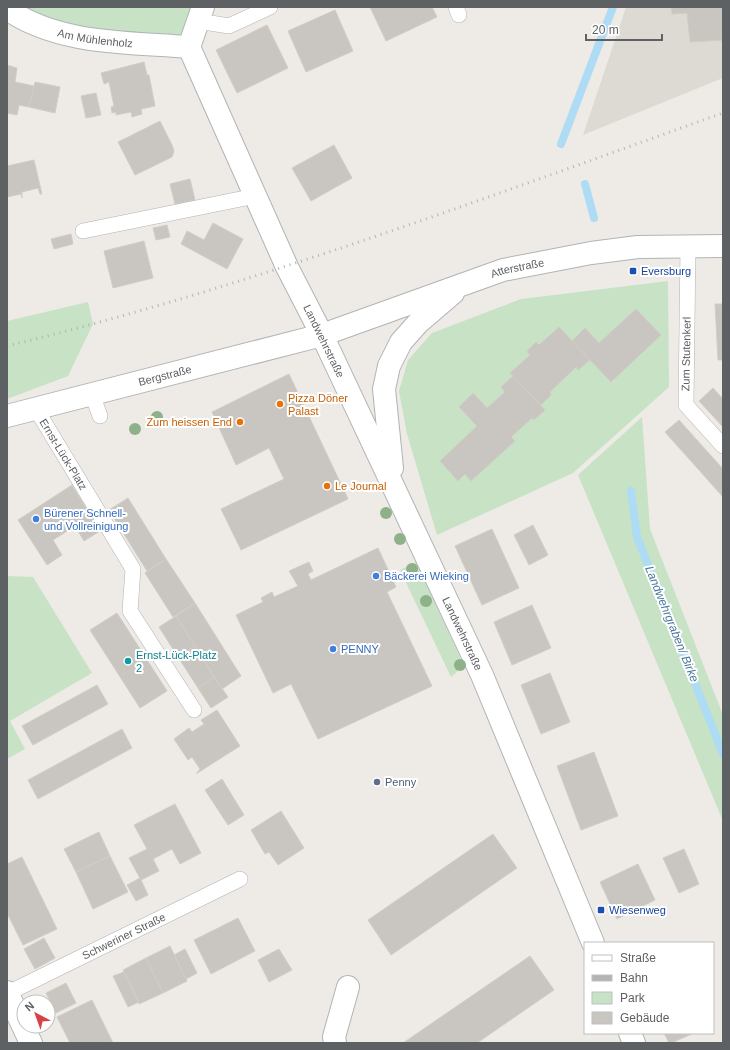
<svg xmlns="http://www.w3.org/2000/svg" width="730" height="1050" font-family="Helvetica,sans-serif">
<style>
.education{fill:#dddad4}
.green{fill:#c7e2c5}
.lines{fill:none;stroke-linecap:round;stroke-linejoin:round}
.stream{stroke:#aedcf5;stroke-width:8}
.building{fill:#c9c6c2;stroke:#d2cdc4}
.service-casing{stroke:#b1b3b6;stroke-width:16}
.minor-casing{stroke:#b1b3b6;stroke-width:24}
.tertiary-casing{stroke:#b1b3b6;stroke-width:24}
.service{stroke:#fff;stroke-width:15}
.minor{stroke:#fff;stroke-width:22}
.tertiary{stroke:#fff;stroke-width:22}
.rail{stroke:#b3b4b4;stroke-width:3;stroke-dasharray:1 5;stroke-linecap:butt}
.tree{fill:#8fb18a}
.transit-dot{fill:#1a4fb4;stroke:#fff;stroke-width:1.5}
.food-dot{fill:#e8710a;stroke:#fff;stroke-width:1.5}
.shop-dot{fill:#3f7fe0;stroke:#fff;stroke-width:1.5}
.culture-dot{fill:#0f9aa8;stroke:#fff;stroke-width:1.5}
.service-dot{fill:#5c6f8a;stroke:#fff;stroke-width:1.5}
.labels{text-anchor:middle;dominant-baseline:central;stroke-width:4;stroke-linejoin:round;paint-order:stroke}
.street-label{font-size:11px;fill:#5d6164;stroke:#fff}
.transit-label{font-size:11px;fill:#164399;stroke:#fff;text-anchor:start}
.food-label{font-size:11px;fill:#c56008;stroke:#fff;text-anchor:start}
.shop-label{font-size:11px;fill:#366cbe;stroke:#fff;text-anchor:start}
.culture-label{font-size:11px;fill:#0d838f;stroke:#fff;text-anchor:start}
.service-label{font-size:11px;fill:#4e5e75;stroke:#fff;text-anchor:start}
.water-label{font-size:12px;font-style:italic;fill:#49799d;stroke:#fff}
</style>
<rect width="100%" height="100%" fill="#eeebe6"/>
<path class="education" d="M626 7H723V78L583 135Z"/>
<path class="green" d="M7 7H203L189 47 70 36Z
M668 281 669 387 573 473 437 535 407 434 399 391 408 360 432 333 521 299Z
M88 302 93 324 68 376 7 399V321Z
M642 417 650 529 723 715V821L578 475Z
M416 562 464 666 451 677 400 570Z
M7 576 33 577 92 673 10 721 25 749 7 759Z"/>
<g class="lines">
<path class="stream" d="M561 144 613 7
M585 184 594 218
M631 491 637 537 723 754"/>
</g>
<path class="building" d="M370 7H432L437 17 386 41Z
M671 7H723V40L690 42 687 13 672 14Z
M335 10 353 51 306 72 288 31Z
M267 25 288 68 237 93 216 50Z
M144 62 147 75H149L155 106 141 109 142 114 132 117 131 112 116 115V112L112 113 111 107 114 106 109 82 104 84 101 73Z
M7 65 17 68 15 82 34 86 29 107 19 105 17 115 7 113Z
M35 82 60 87 55 113 29 107Z
M96 93 101 115 86 118 81 96Z
M160 121 172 145 174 151 172 157 135 175 118 142Z
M334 145 352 178 311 201 292 168Z
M34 160 42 194H40L38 188 22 192V198L21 194 7 197V166Z
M190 179 195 200 175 204 170 184Z
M213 223 243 239 227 269 181 244 187 231 204 240Z
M167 225 170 237 156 240 153 228Z
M71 234 73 244 54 249 51 239Z
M144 241 153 278 113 288 104 251Z
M715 304H723V360H718Z
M636 309 661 335 611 382 572 341 585 328 599 343Z
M559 327 590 360 578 370 576 367 550 392 551 395 541 405 510 373 530 355 527 351 536 342 539 345Z
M289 374 348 499 241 550 221 509 284 479 269 448 236 465 212 412Z
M513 376 545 410 534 420 532 418 511 437 515 441 471 481 465 474 458 481 440 461 477 426 459 407 473 393 487 408 505 392 501 387Z
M713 388 723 399V427L699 401Z
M679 420 723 469V497L665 432Z
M72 485 100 531 84 541 75 526 53 540 62 555 47 565 18 520Z
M128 498 166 559 147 571 109 510Z
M533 525 548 555 529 565 514 535Z
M492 529 519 588 482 605 455 546Z
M378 548 396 587 387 592 432 686 318 739 291 684 273 693 236 615 263 602 261 598 272 592 274 597 298 586 289 571 309 562 313 571 308 574 311 580Z
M166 559 195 603 173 617 145 573Z
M195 603 241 676 222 689 176 616Z
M532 605 551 648 512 665 494 622Z
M117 613 167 691 140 708 90 630Z
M176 616 195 646 178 657 159 627Z
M195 646 214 677 198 688 178 657Z
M550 673 570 722 541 734 521 685Z
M214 677 228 697 211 708 198 688Z
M97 685 108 704 33 745 22 726Z
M217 710 240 746 196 774 200 769 192 757 188 760 174 739 189 728 192 732 204 724 201 720Z
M122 729 132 748 38 799 28 780Z
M594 752 618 816 581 830 557 766Z
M222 779 244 815 228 825 205 790Z
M175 804 201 853 180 864 172 849 153 859 159 871 141 880 129 858 147 849 134 825Z
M281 811 304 848 278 865 269 852 265 854 251 830Z
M99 832 110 856 76 872 64 849Z
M493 834 517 868 391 955 368 920Z
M684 849 699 884 679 893 663 858Z
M110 856 128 892 93 909 76 872Z
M22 857 57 929 23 945 7 913V864Z
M638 864 655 900 617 919 600 882Z
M140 878 148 895 136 901 127 885Z
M238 918 255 951 211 974 194 940Z
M44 938 55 958 35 969 24 949Z
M170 946 187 981 163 993 146 958Z
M185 949 197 973 186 979 174 955Z
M279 949 292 970 269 982 258 960Z
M530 956 554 990 477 1043H403Z
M146 958 163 993 139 1004 123 970Z
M124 972 139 1002 128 1007 113 976Z
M66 983 76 1003 56 1013 46 993Z
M92 1000 113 1043H70L57 1017Z
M664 1033H694L671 1043H669Z"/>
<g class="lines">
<g class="service-casing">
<g id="service">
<path d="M456 7 459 15"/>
<path d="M198 21 229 26 270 7"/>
<path d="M83 231 255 196"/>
<path d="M688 246 686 405 723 446"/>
<path d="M92 394 100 416"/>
<path id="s1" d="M36 409 133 569 130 611 194 710"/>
<path id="s2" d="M8 993 240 879"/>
</g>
</g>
<g class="minor-casing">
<g id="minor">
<path id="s3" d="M7 9C59 45 128 42 189 47"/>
<path d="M189 47 287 267 322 335"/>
<path d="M189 47 203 7"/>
<path d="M7 992 31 1043"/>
<path d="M335 1043 334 1037 348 987"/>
</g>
</g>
<g class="tertiary-casing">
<g id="tertiary">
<path id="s4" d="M322 335 482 675 593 943"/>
<path id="s5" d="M7 416 322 335 503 270 591 253 638 247 723 246"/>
<path d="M392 468 384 389 389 366 401 342 418 323 453 293"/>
<path d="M630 1033 634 1043"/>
</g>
</g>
<use href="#service" class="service"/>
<use href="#minor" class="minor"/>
<use href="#tertiary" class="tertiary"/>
<path class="rail" d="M7 346C251 287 487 197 723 113"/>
</g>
<g class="tree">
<circle cx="157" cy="417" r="6"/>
<circle cx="135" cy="429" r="6"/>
<circle cx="386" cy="513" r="6"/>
<circle cx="400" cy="539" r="6"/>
<circle cx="412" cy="569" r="6"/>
<circle cx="426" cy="601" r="6"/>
<circle cx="460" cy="665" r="6"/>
</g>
<g class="transit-dot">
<rect x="629" y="267" width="8" height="8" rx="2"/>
<rect x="597" y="906" width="8" height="8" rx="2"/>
</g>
<g class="food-dot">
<circle cx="280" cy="404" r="4"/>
<circle cx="240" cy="422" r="4"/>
<circle cx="327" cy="486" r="4"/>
</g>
<g class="shop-dot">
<circle cx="36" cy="519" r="4"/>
<circle cx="376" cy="576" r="4"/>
<circle cx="333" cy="649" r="4"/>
</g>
<circle class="culture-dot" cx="128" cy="661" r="4"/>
<circle class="service-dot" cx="377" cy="782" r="4"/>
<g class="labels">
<g class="street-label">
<text stroke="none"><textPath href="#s3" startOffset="94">Am Mühlenholz</textPath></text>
<text stroke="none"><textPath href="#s5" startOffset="532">Atterstraße</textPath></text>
<text transform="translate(324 341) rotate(64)">Landwehrstraße</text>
<text transform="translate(686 354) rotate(-89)">Zum Stutenkerl</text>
<text stroke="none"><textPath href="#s5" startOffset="163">Bergstraße</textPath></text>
<text stroke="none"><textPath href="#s1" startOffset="53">Ernst-Lück-Platz</textPath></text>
<text stroke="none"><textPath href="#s4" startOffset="330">Landwehrstraße</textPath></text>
<text stroke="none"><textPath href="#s2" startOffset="129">Schweriner Straße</textPath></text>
</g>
<g class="transit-label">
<text x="641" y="271">Eversburg</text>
<text x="609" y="910">Wiesenweg</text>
</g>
<g class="food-label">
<text x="288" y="398">Pizza Döner<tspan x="288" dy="13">Palast</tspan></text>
<text x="232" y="422" text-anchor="end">Zum heissen End</text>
<text x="335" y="486">Le Journal</text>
</g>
<g class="shop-label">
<text x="44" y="513">Bürener Schnell-<tspan x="44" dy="13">und Vollreinigung</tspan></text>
<text x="384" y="576">Bäckerei Wieking</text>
<text x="341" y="649">PENNY</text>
</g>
<g class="culture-label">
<text x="136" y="655">Ernst-Lück-Platz<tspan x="136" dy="13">2</tspan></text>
</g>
<g class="service-label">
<text x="385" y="782">Penny</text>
</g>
<g class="water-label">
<text transform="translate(672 624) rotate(68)">Landwehrgraben/ Birke</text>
</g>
</g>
<rect width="730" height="1050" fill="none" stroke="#5d6164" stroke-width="16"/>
<rect x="584" y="942" width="130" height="92" fill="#ffffff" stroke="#bec0c1"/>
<rect x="592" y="955" width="20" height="6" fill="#ffffff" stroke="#bec0c1"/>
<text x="620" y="962" font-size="12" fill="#5d6164">Straße</text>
<rect x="592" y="975" width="20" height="6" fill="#b3b4b4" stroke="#bec0c1"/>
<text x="620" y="982" font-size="12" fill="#5d6164">Bahn</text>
<rect x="592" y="992" width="20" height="12" fill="#c7e2c5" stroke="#bec0c1"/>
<text x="620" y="1002" font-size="12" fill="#5d6164">Park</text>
<rect x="592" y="1012" width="20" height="12" fill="#c9c6c2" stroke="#bec0c1"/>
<text x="620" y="1022" font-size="12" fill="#5d6164">Gebäude</text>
<g transform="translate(36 1014) rotate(319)"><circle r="19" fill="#ffffff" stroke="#bec0c1"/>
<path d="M0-3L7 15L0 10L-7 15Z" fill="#d64344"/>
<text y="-6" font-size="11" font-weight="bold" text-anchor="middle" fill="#5d6164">N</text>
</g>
<path d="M586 34v6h76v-6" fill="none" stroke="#5d6164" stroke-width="2"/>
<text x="592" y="34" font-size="12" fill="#5d6164" stroke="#ffffff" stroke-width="3" paint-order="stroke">20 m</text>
</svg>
